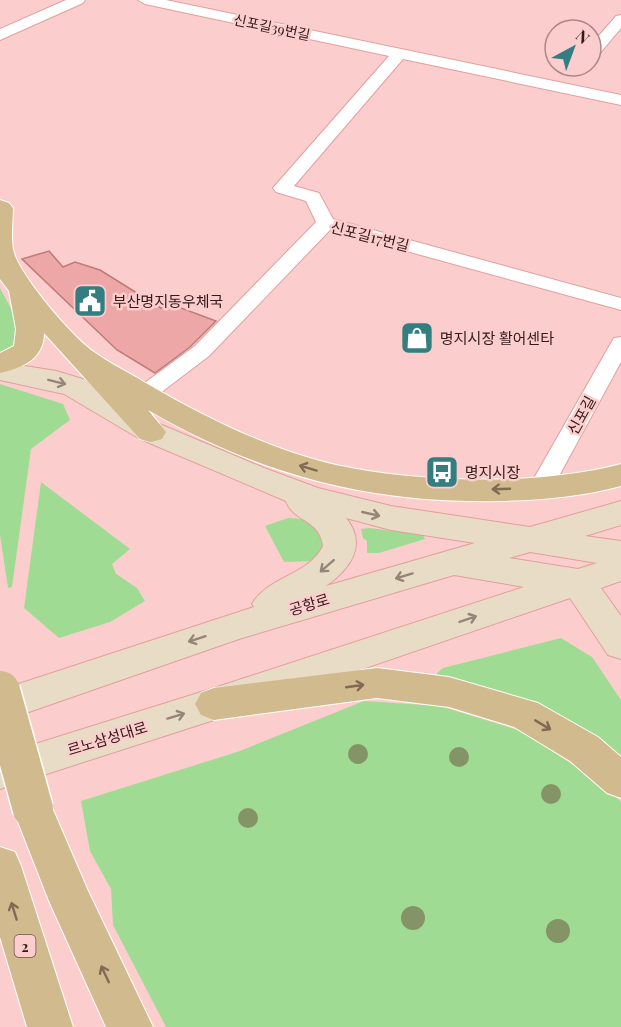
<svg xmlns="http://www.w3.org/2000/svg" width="621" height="1027" font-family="'Playfair Display','Noto Sans KR',serif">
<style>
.green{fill:#a0db94}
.building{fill:#eda7a6;stroke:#be7b7a;stroke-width:1.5}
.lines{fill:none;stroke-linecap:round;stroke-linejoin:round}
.street-casing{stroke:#e39e9c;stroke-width:2}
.secondary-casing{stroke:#e39e9c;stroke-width:2}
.primary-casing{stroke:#fff;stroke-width:2}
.street{fill:#fff;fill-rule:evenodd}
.secondary{fill:#e8dcc7;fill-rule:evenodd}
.primary{fill:#d2ba8f;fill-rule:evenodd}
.primary-bridge-casing{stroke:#fff;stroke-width:43;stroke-linecap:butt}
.primary-bridge{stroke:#d2ba8f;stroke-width:40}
.tree{fill:#859467}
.oneway{stroke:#978479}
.oneway2{stroke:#826a54}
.labels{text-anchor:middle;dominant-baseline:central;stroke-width:5;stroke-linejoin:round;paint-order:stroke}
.far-street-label{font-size:14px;fill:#331919;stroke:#fbcecd}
.shield{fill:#fbcecd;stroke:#6f4f4f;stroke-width:1.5}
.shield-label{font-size:14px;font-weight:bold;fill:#331919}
.street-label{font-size:15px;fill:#331919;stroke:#fbcecd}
.poi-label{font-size:15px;fill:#331919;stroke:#fbcecd;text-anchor:start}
</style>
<rect width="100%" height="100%" fill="#fbcecd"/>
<path class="green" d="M0 288 21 327 23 343 0 360Z
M0 384 63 404 70 420 31 449 12 587 8 588 0 535Z
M41 482 130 549 112 564 116 574 137 588 145 601 110 622 59 638 24 608Z
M288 518C313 519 315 522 327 544L315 561 284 562 265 526Z
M370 528 423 535 425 539 379 553H367V541L363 538 361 529Z
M561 638 592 657 621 700V758L511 696 477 685 438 678 437 673 443 668Z
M364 701 440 706 521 731 606 786 621 802V1027H166L113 925 111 889 90 851 81 801 240 751Z"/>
<path class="building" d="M49 251 63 267 75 262 100 270 161 308 168 303 216 321 190 347 155 373 117 350 22 259Z"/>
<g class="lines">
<g class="street-casing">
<path id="street" d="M66 0H85L83 3 0 40V29Z
M138 0H166L621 95V105L403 59 294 186 319 193 333 219 621 298V310L330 230 209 356 151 400 143 402 135 400 132 395 135 390 195 346 316 222 306 201 276 192 273 188 389 56 145 4Z
M621 15V28L596 58 591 60V45L616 16Z
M621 337V362L553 487 549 493 541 495 533 493 529 487 611 343 614 338Z"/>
</g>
<g class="secondary-casing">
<path id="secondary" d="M0 362 56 371 86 380 162 425 264 468 318 488 391 506 530 527 621 501V525L585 536 621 541V581L601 588 621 616V659L608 655 570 598 214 720 0 789V755L214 688 524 587 454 575 239 639 0 722V690L254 607 252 604C267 577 309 575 323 546 320 519 293 522 286 501L140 439 64 394 0 380ZM346 518 391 530 475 543 326 586C350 569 368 545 346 518ZM530 552 597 563 578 569 509 558Z"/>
</g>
<g class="primary-casing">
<path id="primary" d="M0 200 9 203 13 208C13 222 10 240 14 253 22 278 72 337 94 352 109 363 128 372 144 382 204 417 268 449 336 465 420 483 538 486 621 464V486C581 497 540 500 500 501 370 504 260 475 148 410L166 432 162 439 151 442 140 439 44 333C44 359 22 368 0 373V353L14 346 16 329 9 291 0 279Z
M377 668 449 677 538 703 598 737 621 757V798L607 793 570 761 514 727 449 707 377 698 214 720 201 715 195 704 201 693 214 688Z
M33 791 47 796 88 891 153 1027H106L49 901 13 809 19 796Z
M0 847 15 852 21 866 73 1027H27L0 937Z"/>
</g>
<use href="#street" class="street"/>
<use href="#secondary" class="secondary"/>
<use href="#primary" class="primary"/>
<g class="primary-bridge-casing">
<path id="primary-bridge" d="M0 691 33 809"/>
</g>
<use href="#primary-bridge" class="primary-bridge"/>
</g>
<g class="tree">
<circle cx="358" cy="754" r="10"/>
<circle cx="459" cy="757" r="10"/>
<circle cx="551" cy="794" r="10"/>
<circle cx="248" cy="818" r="10"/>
<circle cx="413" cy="918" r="12"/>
<circle cx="558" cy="931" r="12"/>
</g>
<defs><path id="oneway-shaft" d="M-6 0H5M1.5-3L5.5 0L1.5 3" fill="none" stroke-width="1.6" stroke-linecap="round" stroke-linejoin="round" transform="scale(1.5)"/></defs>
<g class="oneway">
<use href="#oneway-shaft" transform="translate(57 382) rotate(14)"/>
<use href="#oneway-shaft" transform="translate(371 514) rotate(13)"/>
<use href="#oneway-shaft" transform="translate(327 566) rotate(139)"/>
<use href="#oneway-shaft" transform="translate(404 576) rotate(163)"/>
<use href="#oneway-shaft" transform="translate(468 619) rotate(-19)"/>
<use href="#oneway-shaft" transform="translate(197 639) rotate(162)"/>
<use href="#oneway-shaft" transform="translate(176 716) rotate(-17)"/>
</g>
<g class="oneway2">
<use href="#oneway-shaft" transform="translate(308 468) rotate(-163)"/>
<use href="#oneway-shaft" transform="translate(501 489) rotate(178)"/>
<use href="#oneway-shaft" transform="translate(355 686) rotate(-8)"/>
<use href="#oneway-shaft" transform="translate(543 725) rotate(31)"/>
<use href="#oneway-shaft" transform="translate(14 911) rotate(-107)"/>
<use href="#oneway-shaft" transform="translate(105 974) rotate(-115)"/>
</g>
<defs>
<g id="civic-square" transform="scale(1.725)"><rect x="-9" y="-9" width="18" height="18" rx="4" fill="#347d81" stroke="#fbcecd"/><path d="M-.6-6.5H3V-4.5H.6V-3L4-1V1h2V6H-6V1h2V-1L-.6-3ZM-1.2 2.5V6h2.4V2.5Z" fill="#fff"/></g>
<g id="shop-square" transform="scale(1.725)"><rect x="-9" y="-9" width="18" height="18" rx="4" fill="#347d81" stroke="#fbcecd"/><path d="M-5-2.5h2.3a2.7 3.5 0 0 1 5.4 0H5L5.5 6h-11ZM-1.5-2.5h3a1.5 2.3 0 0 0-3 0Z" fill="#fff"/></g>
<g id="bus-square" transform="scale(1.725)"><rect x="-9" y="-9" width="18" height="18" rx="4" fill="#347d81" stroke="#fbcecd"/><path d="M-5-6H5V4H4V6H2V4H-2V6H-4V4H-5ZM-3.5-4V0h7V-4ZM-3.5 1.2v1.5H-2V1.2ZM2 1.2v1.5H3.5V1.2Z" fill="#fff"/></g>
</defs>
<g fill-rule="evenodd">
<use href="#civic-square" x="90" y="301"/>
<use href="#shop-square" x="417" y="338"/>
<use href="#bus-square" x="442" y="472"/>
</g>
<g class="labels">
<g class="far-street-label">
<text transform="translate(272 27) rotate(12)">신포길39번길</text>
</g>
<rect class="shield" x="14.5" y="935" width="21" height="22" rx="4.5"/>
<g class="shield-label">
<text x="25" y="946">2</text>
</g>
<g class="street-label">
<text transform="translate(370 236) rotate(14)">신포길17번길</text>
<text transform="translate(581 415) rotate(-61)">신포길</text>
<text transform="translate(309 604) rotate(-17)">공항로</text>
<text transform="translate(107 738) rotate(-17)">르노삼성대로</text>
</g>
<g class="poi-label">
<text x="113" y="301">부산명지동우체국</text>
<text x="440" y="338">명지시장 활어센타</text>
<text x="465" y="472">명지시장</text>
</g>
</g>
<g transform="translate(573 48) rotate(41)"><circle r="28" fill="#fbcecd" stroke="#ab8685" stroke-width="1.5"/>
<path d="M0-4.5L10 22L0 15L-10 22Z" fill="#347d81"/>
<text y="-9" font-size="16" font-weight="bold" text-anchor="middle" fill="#331919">N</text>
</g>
</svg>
